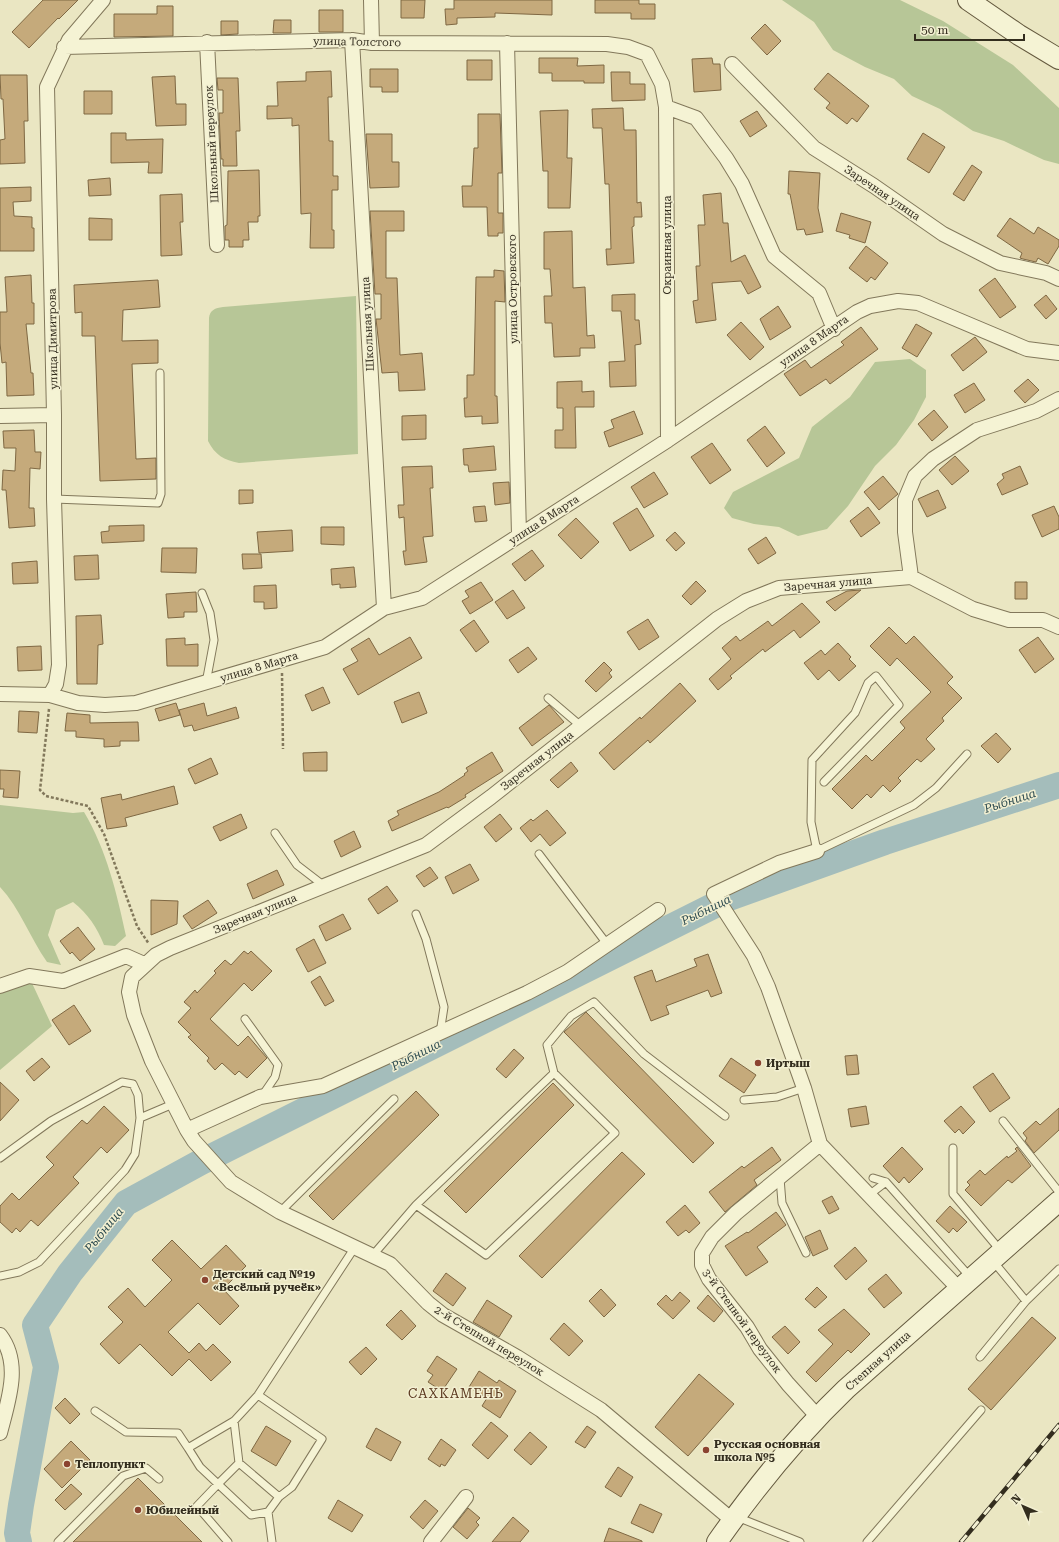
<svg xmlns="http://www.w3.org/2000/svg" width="1059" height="1542" font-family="'Roboto Serif',serif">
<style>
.green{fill:#b7c697}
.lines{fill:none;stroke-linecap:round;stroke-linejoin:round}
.river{stroke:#a4bdbb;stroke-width:26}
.building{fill:#c5aa7b;stroke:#7f6843}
.lane-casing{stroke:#82785b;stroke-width:9}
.street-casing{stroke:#82785b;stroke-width:16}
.secondary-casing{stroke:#64593e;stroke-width:22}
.path{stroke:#82785b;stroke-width:2.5;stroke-dasharray:3 2;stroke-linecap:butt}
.lane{stroke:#f5f3d4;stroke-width:7}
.street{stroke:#f5f3d4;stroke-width:14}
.secondary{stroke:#f5f3d4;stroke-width:20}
.rail-casing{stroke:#332d1e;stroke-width:4.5}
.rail{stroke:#f2efd1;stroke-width:3;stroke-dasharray:9;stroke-linecap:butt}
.poi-dot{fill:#8b4330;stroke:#f2efd1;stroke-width:1.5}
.labels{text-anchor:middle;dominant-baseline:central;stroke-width:3;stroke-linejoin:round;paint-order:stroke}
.street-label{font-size:11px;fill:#332d1e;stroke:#f2efd1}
.poi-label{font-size:11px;font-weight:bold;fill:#332d1e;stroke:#f2efd1;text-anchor:start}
.water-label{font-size:12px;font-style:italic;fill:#2e4c51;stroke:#f2efd1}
.quarter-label{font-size:13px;letter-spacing:1px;fill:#5c3a21;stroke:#f2efd1}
</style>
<rect width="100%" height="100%" fill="#eae6c2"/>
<path class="green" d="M782 0H900L943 21 1013 65 1059 108V164L1044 160 1004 141 973 131 940 109 912 96 894 79 865 67 833 50 814 22Z
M356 296 358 454 239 463C224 460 215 455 208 441L209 318C210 310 215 308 223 307Z
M910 359 926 370V397L914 420 896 445 875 466 848 506 827 529 798 536 779 527 754 524 732 518 724 508 733 492 799 458 812 427 850 397 875 362Z
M0 805 73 813 84 812C107 851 117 894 126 936L115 946 104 945C97 927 88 914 73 902L56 910 48 935 61 965 47 962C30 938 20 908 0 887Z
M31 981 52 1026 0 1070V992Z"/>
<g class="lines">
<path class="river" d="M19 1542 17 1533 21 1505 46 1367 35 1325 70 1273 126 1203 201 1162 729 898 885 842 1059 785"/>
</g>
<path class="building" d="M43 0H78L59 19 58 18 29 48 12 32Z
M401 0H425L424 18H401Z
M454 0H552V15L495 13V17L457 18V24L446 25 445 9H454Z
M595 0H639V4H655V19H631V13H595Z
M157 6H173V36L114 37V14H157Z
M319 10H343V32H319Z
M274 20H291V33H273Z
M221 21H238V34L221 35Z
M765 24 781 41 767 55 751 38Z
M539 58H578L577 66 604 65V83H584V81H552V73H539Z
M712 58 713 64H720L721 90 694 92 692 59Z
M467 60H492V80H467Z
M370 69H398V92H382V87H370Z
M331 71 332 97H328L329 141H333V176H338V190H332V230H334V248H310L311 213 301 214 299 125 292 126V118L267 119V106H278L277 82 306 81V72Z
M611 72H630V84H645V100L612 101Z
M828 73 869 106 857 122 852 118 847 124 826 108 830 103 814 89Z
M0 75H27L28 121H24L25 163 0 164V140L5 139 3 99H1Z
M175 76 176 104H186V125L156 126 152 77Z
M217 78H238L240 131H236L237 166H223V159H221L219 113H223V90H218Z
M84 91H112V114H84Z
M623 108 624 130H636L637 203 641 202 642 217H634V226L632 227 634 263 607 265 606 249H611L609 184H605L602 128H593L592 109Z
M568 110 567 158H572L570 208H548V171H543L540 111Z
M757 111 767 126 750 137 740 121Z
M478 114H500L502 173H498V213H503V233H498V236H488L487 207H463L462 186H472L474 148H478Z
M111 133H126V140L163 139 162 173H148L149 162 111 163Z
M923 133 945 147 929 173 907 159Z
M366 134H392V162H399V187L370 188Z
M972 165 982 172 964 201 953 194Z
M259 170 260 216H258V222H248L249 240H243V247H229V240H225V226L227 225 228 171Z
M789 171 820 173 818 208 823 232 806 235 804 229 797 230 790 194H788Z
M110 178 111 195 89 196 88 180Z
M31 187V201L13 202 14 216 32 217V228H34V251H0V188Z
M721 193 723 223H728L731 262 745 255 761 287 748 294 741 281 712 283 716 320 696 323 693 301 698 300 696 266H700L698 225H705L703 195Z
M182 194 183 222H180L182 255 161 256 160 195Z
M370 211H404V231H386V278H397L400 355 422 353 425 390 399 391 398 372 382 373 376 319H381V294H375Z
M841 213 871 222 865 243 849 238 850 235 836 231Z
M89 218 112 219V240H89Z
M1010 218 1034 234 1038 227 1059 240V246L1048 264 1038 258 1036 262 1023 259 1020 258 1022 253 997 236Z
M572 231 573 288 585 287 587 336 594 335 595 348H580V356L554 357 552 323H545L544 296H552L550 269H544V232Z
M866 246 888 263 875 280 871 277 867 282 849 268Z
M494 270 504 271 505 302 495 301V396H497L498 423 482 424V416L465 417 464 398H467V375H474L476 277H494Z
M31 275 32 303H34V324H26L31 373H33L34 395 7 396 6 362 2 363 0 343V312H7L5 277Z
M995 278 1016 307 1000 318 979 290Z
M158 280 160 307 123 310 122 341 158 340V363L132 364 136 459 156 458V479L100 481 95 336H82V312L75 313 74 285Z
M635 294V320H639L641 344 635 345 636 386 610 387 609 362 625 361 621 311H612V295Z
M1046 295 1057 309 1046 319 1034 305Z
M778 306 791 327 770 340 760 319Z
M741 322 764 347 750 360 727 335Z
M916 324 932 333 917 357 902 348Z
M861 327 878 349 830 384 826 379 800 396 784 374 805 360 811 368 844 345 841 342Z
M975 337 987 352 963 371 951 355Z
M1028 379 1039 390 1025 403 1014 391Z
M582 381V392L594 391V407H575L576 448H555V430H563V408H557V382Z
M974 383 985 400 965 413 954 395Z
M934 410 948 427 932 441 918 424Z
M634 411 643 434 609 447 604 432 614 428 611 420Z
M426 415V439L402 440V416Z
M765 426 785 453 767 467 747 440Z
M34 430 35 452H41L40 469 30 468 29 508H34L35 526 9 528 6 490H2L3 470 15 471 16 448H4L3 431Z
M712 443 731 470 710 484 691 457Z
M494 446 496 470 469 472 468 465H464L463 449Z
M955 456 969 471 952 485 939 470Z
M432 466 433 488H430L433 536 423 537 427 562 405 565 403 551H406L404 517 399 518 398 505H404L402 467Z
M1020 466 1028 484 1002 495 997 484 1004 478 1002 474Z
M654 472 668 494 644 508 631 487Z
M883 476 898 494 879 510 864 492Z
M509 482 510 503 495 505 493 483Z
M239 490H253V503L239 504Z
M938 490 946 508 927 517 918 499Z
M485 506 487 521 475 522 473 507Z
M1054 506 1059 517V529L1042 537 1032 515Z
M868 507 880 523 861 537 850 521Z
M637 508 654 536 630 551 613 523Z
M576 518 599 542 581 559 558 535Z
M144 525V541L102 543 101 532 109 531V526Z
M321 527H344V545L321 544Z
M292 530 293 551 259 553 257 532Z
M675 532 685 543 676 551 666 540Z
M766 537 776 553 758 564 748 549Z
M162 548H197L196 573 161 572Z
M532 550 544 566 525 581 512 564Z
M242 554H261L262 568 243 569Z
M98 555 99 579 75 580 74 556Z
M37 561 38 583 13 584 12 563Z
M354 567 356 587 340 588V584L332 585 331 569Z
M696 581 706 591 691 605 682 596Z
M481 582 493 600 470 614 462 601 469 597 465 591Z
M1015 582H1027V599H1015Z
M276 585 277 608 264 609V602H254V586Z
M513 590 525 608 507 619 495 602Z
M861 590 835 611 826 602 847 591Z
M196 592 197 612H184V617L168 618 166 594Z
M802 603 820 622 800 638 794 630 765 652 763 649 730 676 732 678 718 690 709 679 731 659 722 648 736 636 740 641 768 621 772 626Z
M101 615 103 644 98 645 97 684H77L76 616Z
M648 619 659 637 639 650 627 632Z
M474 620 489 642 476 652 460 630Z
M889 627 906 644 914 636 953 677 947 683 962 698 942 718 944 721 926 739 935 749 921 762 917 759 898 778 901 781 890 792 883 785 871 798 867 794 852 809 832 789 866 755 872 761 905 728 900 722 931 692 897 658 890 666 870 646Z
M410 637 422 658 358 695 343 669 358 661 351 649 369 638 379 655Z
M1038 637 1054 659 1035 673 1019 650Z
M185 638V645L198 644V666H167L166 639Z
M838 643 851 657 849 659 856 666 839 681 829 670 818 680 804 663 821 650 825 655Z
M41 646 42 670 18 671 17 647Z
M528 647 537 659 518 673 509 660Z
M604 662 612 670 609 673 612 677 596 692 585 681Z
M680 683 696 701 650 743 648 740 614 770 599 753 640 717 641 719Z
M323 687 330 703 312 711 305 695Z
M419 692 427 713 402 723 394 702Z
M176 703 180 715 159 721 155 709Z
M204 703 207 716 236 707 239 718 194 731 192 725 184 727 179 710Z
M549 705 564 722 532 746 519 728Z
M19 711 39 712 37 733 18 732Z
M67 713 90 715V723L138 722 139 741H120V746L104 747V739L76 737V731H65Z
M996 733 1011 749 998 763 981 746Z
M327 752V771H304L303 753Z
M492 752 503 771 465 795 466 797 448 808 447 807 392 831 388 821 399 815 397 811 439 792 465 775 464 774 468 771 466 768Z
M211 758 218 774 195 784 188 769Z
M571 762 578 771 558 788 550 780Z
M0 770 20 771 18 798 3 797 4 789H0Z
M174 786 178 804 125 818 127 826 107 829 101 798 121 794 122 800Z
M547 810 566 833 550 846 540 834 531 842 520 828 531 819 533 821Z
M241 814 247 828 220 841 213 827Z
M500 814 512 829 496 842 484 827Z
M354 831 361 847 341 857 334 841Z
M470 864 479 880 453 894 445 877Z
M430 867 438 878 424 887 416 876Z
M277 870 284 885 253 899 247 884Z
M387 886 398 901 378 914 368 899Z
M151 900 178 901 177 924 151 935Z
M208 900 217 913 192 929 183 916Z
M343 914 351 929 326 941 319 926Z
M78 927 95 949 80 961 72 952 70 954 60 941Z
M314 939 326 963 308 972 296 949Z
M244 951 248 954 251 951 272 971 252 991 244 983 210 1019 238 1046 248 1036 267 1058 247 1078 239 1071 235 1075 222 1063 215 1070 207 1061 209 1058 188 1037 191 1035 178 1022 191 1008 184 1002 195 990 197 993 216 973 214 971 225 960 231 965Z
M708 954 722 993 711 997 708 990 666 1006 669 1014 651 1021 634 977 652 970 656 982 697 966 694 959Z
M320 976 334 1001 325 1006 311 982Z
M74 1005 91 1031 69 1045 52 1020Z
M586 1012 714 1143 693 1163 564 1032Z
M514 1049 524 1058 506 1078 496 1069Z
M857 1055 859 1074 847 1075 845 1056Z
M42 1058 50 1067 34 1081 26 1071Z
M731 1058 756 1075 744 1093 719 1076Z
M993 1073 1010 1098 990 1112 973 1087Z
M0 1082 19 1100 0 1121Z
M553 1083 574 1105 466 1213 444 1191Z
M416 1091 439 1115 333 1220 309 1196Z
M104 1106 129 1130 107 1153 101 1147 73 1177 79 1183 38 1226 31 1220 20 1232 16 1228 12 1233 0 1222V1206L12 1193 19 1200 54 1165 46 1157 82 1120 87 1124Z
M866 1106 869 1124 851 1127 848 1109Z
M961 1106 975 1122 963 1134 959 1129 955 1133 944 1121Z
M1059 1108V1130L1034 1153 1025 1141 1027 1138 1023 1133 1036 1121 1040 1125Z
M772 1147 781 1160 754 1180 757 1185 725 1212 709 1192 742 1166 744 1168Z
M902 1147 923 1169 909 1183 904 1177 899 1183 883 1166Z
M1017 1147 1031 1166 1012 1183 1008 1180 981 1206 965 1190 970 1185 967 1182 980 1170 985 1175 1007 1156 1008 1158 1017 1151 1015 1149Z
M622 1152 645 1174 542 1278 519 1256Z
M832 1196 839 1209 829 1214 822 1201Z
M685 1205 700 1223 689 1233 686 1230 678 1236 666 1222Z
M950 1206 967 1222 957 1232 953 1228 949 1233 936 1221Z
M776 1212 786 1225 757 1247 768 1262 746 1276 725 1246 747 1232 748 1233Z
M820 1230 828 1249 813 1256 805 1237Z
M172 1240 201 1269 226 1245 246 1266 223 1289 239 1306 220 1325 198 1303 168 1332 189 1353 199 1343 206 1351 213 1344 231 1362 211 1381 189 1359 172 1376 140 1344 119 1364 100 1344 123 1322 108 1307 128 1288 145 1307 172 1280 152 1260Z
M855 1247 867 1261 846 1280 834 1266Z
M446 1273 466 1288 453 1306 433 1291Z
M886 1274 902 1293 884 1308 868 1289Z
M817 1287 827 1297 815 1308 805 1299Z
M601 1289 616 1305 604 1317 589 1301Z
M680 1292 690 1301 673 1319 657 1304 666 1295 672 1301Z
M708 1295 723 1311 714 1322 697 1308Z
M487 1300 512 1316 499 1337 473 1322Z
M844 1309 870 1334 851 1353 848 1350 816 1382 806 1372 833 1344 818 1330Z
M401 1310 416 1326 402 1340 386 1325Z
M1032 1317 1056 1338 991 1410 968 1389Z
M564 1323 583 1341 569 1356 550 1339Z
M785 1326 800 1342 788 1354 772 1337Z
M366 1347 377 1359 361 1375 349 1362Z
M437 1356 457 1369 442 1391 428 1382 433 1375 427 1371Z
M479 1371 497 1383 499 1380 516 1391 500 1418 482 1406 487 1398 469 1387Z
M699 1374 734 1404 688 1456 655 1427Z
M65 1398 80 1414 70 1424 55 1408Z
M491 1422 508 1436 488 1459 472 1445Z
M266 1426 291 1441 276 1466 251 1451Z
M587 1426 596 1432 585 1448 575 1442Z
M376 1428 401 1442 391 1461 366 1447Z
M530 1432 547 1447 531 1465 514 1450Z
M441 1439 456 1450 445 1466 441 1464 440 1467 428 1459Z
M71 1441 90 1460 62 1488 44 1469Z
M618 1467 633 1477 621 1497 605 1487Z
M138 1478 202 1542H73Z
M71 1484 82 1494 65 1510 55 1500Z
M338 1500 363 1515 352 1532 328 1518Z
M425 1500 438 1511 423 1529 410 1517Z
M640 1504 662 1514 653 1533 631 1523Z
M468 1508 480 1518 476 1522 479 1525 467 1539 453 1527Z
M513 1517 529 1531 520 1542H492Z
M609 1528 642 1541V1542H604Z"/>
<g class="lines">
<g class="lane-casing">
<path id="lane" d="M54 499 158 503 161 494 160 373
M202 593 210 613 214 640 206 683
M548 698 582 727
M824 782 899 705 876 676 868 683 855 713 812 760 811 822 817 851 914 805 936 788 967 754
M275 833 297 865 323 885
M539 854 607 944
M416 914 426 939 444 1007 440 1033
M245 1019 278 1065 275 1077 262 1096
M554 1073 547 1045 571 1016 594 1002 644 1054 725 1116
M744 1100 777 1097 804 1088
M1003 1121 1059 1192
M953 1148V1194L1000 1250
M0 1158 51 1121 122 1082 133 1084 138 1095 140 1118 173 1104
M780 1178 782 1203 806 1253
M886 1182 971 1278
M869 1195 886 1182 873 1178
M280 1212 394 1099
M373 1255 416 1205 554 1073 615 1133 486 1255 416 1205
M993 1261 1026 1301
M0 1276 19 1272 39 1262 125 1170 135 1154 140 1118
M980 1357 1026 1301 1059 1269
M258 1395 322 1439 292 1487 279 1497
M95 1411 126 1432 178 1433 188 1448
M234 1421 239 1463 218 1484 200 1467 188 1448 234 1421 258 1395 355 1247
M268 1512 272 1542
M737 1517 800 1542
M58 1542 123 1476 146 1468 159 1479
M228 1542 197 1506 218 1484 251 1515 268 1512 279 1497 239 1463
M867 1542 981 1410"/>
</g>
<g class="street-casing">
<path id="street" d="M371 0 372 43
M352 40 384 608
M207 42 217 245
M507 43 519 535
M64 47 352 40 372 43 607 44 628 47 647 54 662 84 666 107 668 440
M732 64 814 148 874 186 943 234 1000 263 1046 273 1059 279
M666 107 696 118 726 158 742 184 774 256 819 293 834 329
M0 416 54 415
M911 577 905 532V500L915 476 933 459 977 430 1036 411 1059 399
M0 694 50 695 78 703 105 705 136 703 325 647 384 608 422 598 668 440 857 312 870 306 898 301 918 303 1027 349 1059 353
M50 695 56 684 59 665 54 499V415L47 87 69 40 103 0
M817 851 779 863 714 894 754 956 768 987 804 1088 820 1144 959 1289
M0 986 29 976 63 981 126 956 144 964
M187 1130 260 1097 323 1086 527 993 567 972 658 910
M0 1335C22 1364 8 1401 0 1433
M818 1417 788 1384 760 1349 747 1327 709 1279 702 1265V1253L712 1237 736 1213 820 1144
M732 1520 601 1410 517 1357 443 1315 428 1303 390 1264 280 1212 231 1182 194 1141 187 1130 152 1061 134 1015 129 992 132 977 156 955 170 948 426 845 491 797 717 619 746 601 779 588 911 577 973 609 1009 620H1043L1059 627
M431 1542 466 1497"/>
</g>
<g class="secondary-casing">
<path id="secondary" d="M968 0 1019 35 1059 59
M717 1542C755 1488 799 1434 846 1389L1059 1201"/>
</g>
<path class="path" d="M282 673 283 749
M49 709 40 790 46 796 88 806 104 834 137 926 149 944"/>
<use href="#lane" class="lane"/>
<use href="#street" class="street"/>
<use href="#secondary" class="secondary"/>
<g class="rail-casing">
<path id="rail" d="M961 1542 1059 1425"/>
</g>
<use href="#rail" class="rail"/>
</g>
<g class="poi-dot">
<circle cx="758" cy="1063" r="4"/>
<circle cx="205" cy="1280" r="4"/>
<circle cx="706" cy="1450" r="4"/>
<circle cx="67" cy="1464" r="4"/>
<circle cx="138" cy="1510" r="4"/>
</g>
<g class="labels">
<g class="street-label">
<text transform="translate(357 42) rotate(1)">улица Толстого</text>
<text transform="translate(212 144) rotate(-93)">Школьный переулок</text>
<text transform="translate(882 193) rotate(34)">Заречная улица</text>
<text transform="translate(667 245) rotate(-90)">Окраинная улица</text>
<text transform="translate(513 289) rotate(-91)">улица Островского</text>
<text transform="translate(368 324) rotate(-93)">Школьная улица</text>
<text transform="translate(53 339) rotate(-91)">улица Димитрова</text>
<text transform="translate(814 341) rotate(-35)">улица 8 Марта</text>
<text transform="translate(544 520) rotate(-33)">улица 8 Марта</text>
<text transform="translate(828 584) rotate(-5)">Заречная улица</text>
<text transform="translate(259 667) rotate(-17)">улица 8 Марта</text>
<text transform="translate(537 761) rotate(-38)">Заречная улица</text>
<text transform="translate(255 914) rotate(-22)">Заречная улица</text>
<text transform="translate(742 1321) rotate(54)">3-й Степной переулок</text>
<text transform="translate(489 1341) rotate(31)">2-й Степной переулок</text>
<text transform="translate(878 1361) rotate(-42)">Степная улица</text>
</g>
<g class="poi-label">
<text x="766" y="1063">Иртыш</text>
<text x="213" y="1274">Детский сад №19<tspan x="213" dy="13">«Весёлый ручеёк»</tspan></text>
<text x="714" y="1444">Русская основная<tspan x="714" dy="13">школа №5</tspan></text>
<text x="75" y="1464">Теплопункт</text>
<text x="146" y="1510">Юбилейный</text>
</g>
<g class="water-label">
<text transform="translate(1010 801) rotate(-18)">Рыбница</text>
<text transform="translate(706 910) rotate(-26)">Рыбница</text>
<text transform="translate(416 1055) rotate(-27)">Рыбница</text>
<text transform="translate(104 1230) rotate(-51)">Рыбница</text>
</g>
<g class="quarter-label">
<text x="456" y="1393">САХКАМЕНЬ</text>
</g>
</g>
<g transform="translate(1023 1506) rotate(315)" stroke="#f2efd1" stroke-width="3" paint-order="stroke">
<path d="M0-3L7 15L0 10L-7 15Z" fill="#332d1e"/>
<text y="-6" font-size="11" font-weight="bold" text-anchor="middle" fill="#332d1e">N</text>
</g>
<path d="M915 34v6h109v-6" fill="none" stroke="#332d1e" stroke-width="2"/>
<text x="921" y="34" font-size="12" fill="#332d1e" stroke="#f2efd1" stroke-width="3" paint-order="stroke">50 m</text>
</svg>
